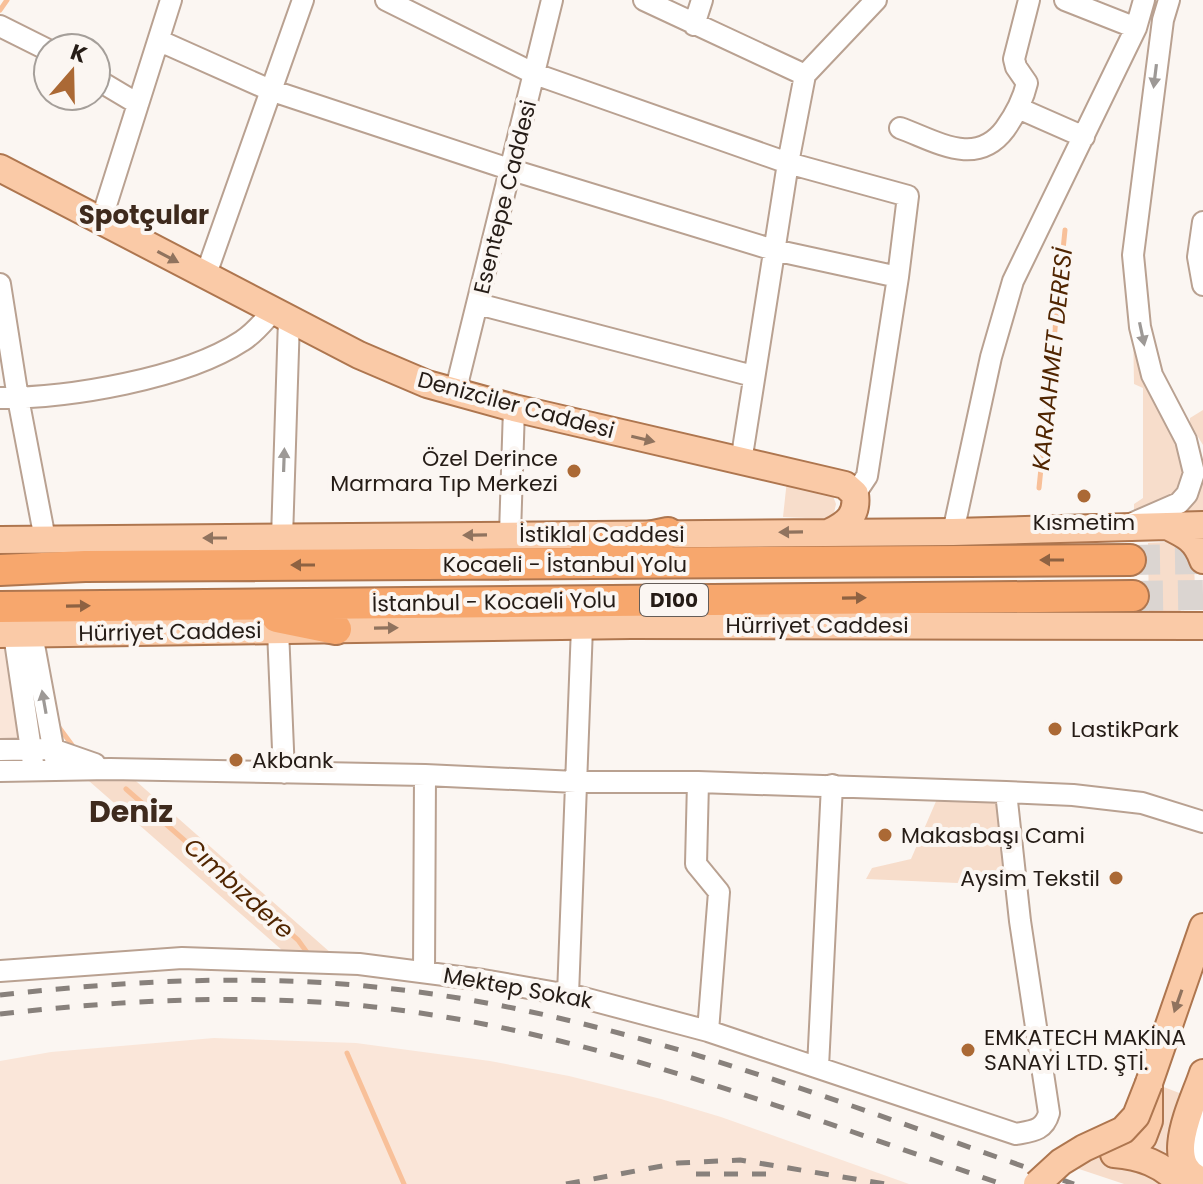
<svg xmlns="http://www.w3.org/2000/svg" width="1203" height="1184" font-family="Poppins,sans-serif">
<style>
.built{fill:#fae6d9}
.green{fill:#f7ddcb}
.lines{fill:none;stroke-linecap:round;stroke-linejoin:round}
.stream{stroke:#f8c099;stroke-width:5}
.highway-tunnel{stroke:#dbd5d1;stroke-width:30;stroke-dasharray:30 15;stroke-linecap:butt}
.minor-casing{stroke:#b9a191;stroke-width:24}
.major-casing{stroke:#ae764f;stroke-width:30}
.highway-casing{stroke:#ae764f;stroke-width:34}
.minor{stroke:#fff;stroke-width:20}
.major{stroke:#facaa7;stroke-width:26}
.highway{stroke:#f7a76d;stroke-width:30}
.rail{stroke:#88817c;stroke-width:5;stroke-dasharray:14 14;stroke-linecap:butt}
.major-bridge-casing{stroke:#ae764f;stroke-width:30;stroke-linecap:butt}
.major-bridge{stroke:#facaa7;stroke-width:26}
.oneway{fill:#9d9996}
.oneway2{fill:#90735e}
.oneway3{fill:#8e6242}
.poi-dot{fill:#ab6935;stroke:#fbf6f2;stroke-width:3}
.labels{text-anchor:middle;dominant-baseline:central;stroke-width:8;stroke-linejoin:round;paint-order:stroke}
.shield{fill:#fbf6f2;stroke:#655d58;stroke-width:2}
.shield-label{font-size:20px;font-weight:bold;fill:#251c16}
.street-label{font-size:22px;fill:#251c16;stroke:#fbf6f2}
.poi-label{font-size:22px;fill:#251c16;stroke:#fbf6f2;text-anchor:start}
.water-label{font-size:24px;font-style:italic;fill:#502500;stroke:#fbf6f2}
.quarter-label{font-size:26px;font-weight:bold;fill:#3e2a1d;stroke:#fbf6f2}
.district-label{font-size:30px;font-weight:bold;fill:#3e2a1d;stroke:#fbf6f2}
</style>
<rect width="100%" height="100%" fill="#fbf6f2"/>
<path class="built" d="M0 648H10L24 742 0 743Z
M214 1038 356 1043 490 1061 569 1076 661 1099 721 1117 909 1184H0V1061L51 1052Z"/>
<path class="green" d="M1133 324 1187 464 1179 495 1134 516V504L1143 498V388L1134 384Z
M1203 410V445L1190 424V418Z
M1203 473V519L1170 515Z
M787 480 833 496 836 504 834 513 828 519 783 517Z
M1148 543C1156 543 1167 541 1175 543 1198 551 1197 584 1191 602L1176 614 1149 615Z
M81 774H128L340 961 291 958Z
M937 799 1000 802 1003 885 866 879 872 868 911 859Z
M1161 1086 1182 1094 1203 1184H1124L1073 1167 1099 1156 1114 1154Z"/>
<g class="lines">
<path class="stream" d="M0 10 7 0
M1039 488 1065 230
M58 726 72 745
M126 789 298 940 311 958
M347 1053 404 1184"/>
<path class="highway-tunnel" d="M1130 560 1203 559
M1133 596 1203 595"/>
<g class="minor-casing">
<path id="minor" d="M386 0 535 74 788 163 908 196 898 277 867 476 855 494
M644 0 805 75
M1065 0 1136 28
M694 25 702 0
M0 26 48 50
M160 41 270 90 512 170 774 250 898 277
M96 79 138 104
M1018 108 1084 137
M900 128C936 141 976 168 1005 129 1015 115 1023 100 1027 83L1016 67 1014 59 1029 0
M101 221 171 0
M1203 222 1198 257 1203 285
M205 277 303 0
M0 284 18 398 45 539
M478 304 753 376
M455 393 552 0
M0 398C69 398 184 379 242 341 255 333 263 322 273 311
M741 462 788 163 805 75 876 0
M1133 523 1179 503 1187 494 1194 473 1186 440 1152 375 1140 327 1133 255 1163 20 1169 0
M953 532 991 357 1013 281 1136 28 1144 0
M510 534 514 408
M282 538 289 319
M278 630 284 773
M14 634 34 770
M32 634 57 769
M0 750 52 749 95 764
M0 771 110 769 425 775 576 782H698L1006 792 1073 795 1142 803 1203 822
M698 782 696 864 719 892 708 1031
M0 971 182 958 359 964 483 980 580 997 708 1031 1016 1134C1032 1131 1044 1131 1049 1113L1020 921 1006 792
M424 972 425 775
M568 995 582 627
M818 1067 832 785
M1203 1119 1195 1148 1197 1159 1203 1164"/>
</g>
<g class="major-casing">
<path id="major" d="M0 168 359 355 427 384 514 408 845 485 855 494C858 515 847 524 830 532
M1167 526C1186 535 1196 540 1203 560
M0 540 953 532 1203 525
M0 634 631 625 1203 626
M1203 1073C1193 1104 1159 1166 1203 1181
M1114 1154 1133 1148 1143 1137 1149 1121V1083L1203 927
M1114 1154C1141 1156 1162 1164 1181 1184"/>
</g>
<g class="highway-casing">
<path id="highway" d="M586 550 668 533
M0 570 85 566 1130 560
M0 607 1133 596
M277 617 336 629"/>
</g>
<use href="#minor" class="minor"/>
<use href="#major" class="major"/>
<use href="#highway" class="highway"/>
<path class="rail" d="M0 995C125 981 250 974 375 987 612 1010 850 1107 1074 1184
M0 1014C124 1000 250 993 374 1007 591 1031 797 1114 1002 1184
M696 1174H768
M566 1184 678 1163 740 1160 885 1184"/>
<g class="major-bridge-casing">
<path id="major-bridge" d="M1037 1184 1061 1162 1084 1148 1123 1130 1136 1116 1149 1083"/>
</g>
<use href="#major-bridge" class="major-bridge"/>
</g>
<defs><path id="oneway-solid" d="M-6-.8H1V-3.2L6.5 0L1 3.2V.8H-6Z" transform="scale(2)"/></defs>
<g class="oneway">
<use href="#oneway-solid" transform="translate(1155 76) rotate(97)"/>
<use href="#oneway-solid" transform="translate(1142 334) rotate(78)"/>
<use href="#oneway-solid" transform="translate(284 460) rotate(-88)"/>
<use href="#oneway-solid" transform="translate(44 702) rotate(-100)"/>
</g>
<g class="oneway2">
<use href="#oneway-solid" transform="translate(168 257) rotate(28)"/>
<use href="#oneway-solid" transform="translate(643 439) rotate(13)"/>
<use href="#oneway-solid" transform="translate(791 532) rotate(179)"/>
<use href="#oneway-solid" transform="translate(475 535) rotate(179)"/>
<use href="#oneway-solid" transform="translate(215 538) rotate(180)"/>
<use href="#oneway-solid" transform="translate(386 628) rotate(-1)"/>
<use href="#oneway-solid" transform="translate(1178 1001) rotate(109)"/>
</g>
<g class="oneway3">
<use href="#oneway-solid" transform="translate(1052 560) rotate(180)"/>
<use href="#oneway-solid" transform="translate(303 565) rotate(180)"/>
<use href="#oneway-solid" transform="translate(854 598) rotate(-1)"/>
<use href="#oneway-solid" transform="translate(78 606) rotate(-1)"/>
</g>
<g class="poi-dot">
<circle cx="574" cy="471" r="8"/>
<circle cx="1084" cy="496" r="8"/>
<circle cx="1055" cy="729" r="8"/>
<circle cx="236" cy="760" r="8"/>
<circle cx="885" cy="835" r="8"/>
<circle cx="1116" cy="878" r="8"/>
<circle cx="968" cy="1050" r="8"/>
</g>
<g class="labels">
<rect class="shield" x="640" y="584" width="68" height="32" rx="6"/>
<g class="shield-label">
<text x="674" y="600">D100</text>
</g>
<g class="street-label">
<text transform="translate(505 197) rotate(-76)">Esentepe Caddesi</text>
<text transform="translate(516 405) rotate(15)">Denizciler Caddesi</text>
<text x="602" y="534">İstiklal Caddesi</text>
<text x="565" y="564">Kocaeli - İstanbul Yolu</text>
<text transform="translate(494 602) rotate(-1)">İstanbul - Kocaeli Yolu</text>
<text x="817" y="625">Hürriyet Caddesi</text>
<text transform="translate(170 632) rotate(-1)">Hürriyet Caddesi</text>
<text transform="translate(518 988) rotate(10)">Mektep Sokak</text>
</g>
<g class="poi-label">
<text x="558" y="458" text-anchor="end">Özel Derince<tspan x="558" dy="25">Marmara Tıp Merkezi</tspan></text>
<text x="1084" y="522" text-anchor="middle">Kısmetim</text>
<text x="1071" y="729">LastikPark</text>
<text x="252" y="760">Akbank</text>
<text x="901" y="835">Makasbaşı Cami</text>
<text x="1100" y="878" text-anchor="end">Aysim Tekstil</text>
<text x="984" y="1037">EMKATECH MAKİNA<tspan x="984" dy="25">SANAYİ LTD. ŞTİ.</tspan></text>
</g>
<g class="water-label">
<text transform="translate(1052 359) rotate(-84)">KARAAHMET DERESİ</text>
<text transform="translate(239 888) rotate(42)">Cımbızdere</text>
</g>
<g class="quarter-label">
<text x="144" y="215">Spotçular</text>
</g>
<g class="district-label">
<text x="131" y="811">Deniz</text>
</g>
</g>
<g transform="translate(72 72) rotate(20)"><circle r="38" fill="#fbf6f2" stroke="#a59f9a" stroke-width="2"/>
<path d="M0-6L14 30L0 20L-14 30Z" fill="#ab6935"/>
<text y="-12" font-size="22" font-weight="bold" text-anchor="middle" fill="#251c16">K</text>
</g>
</svg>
